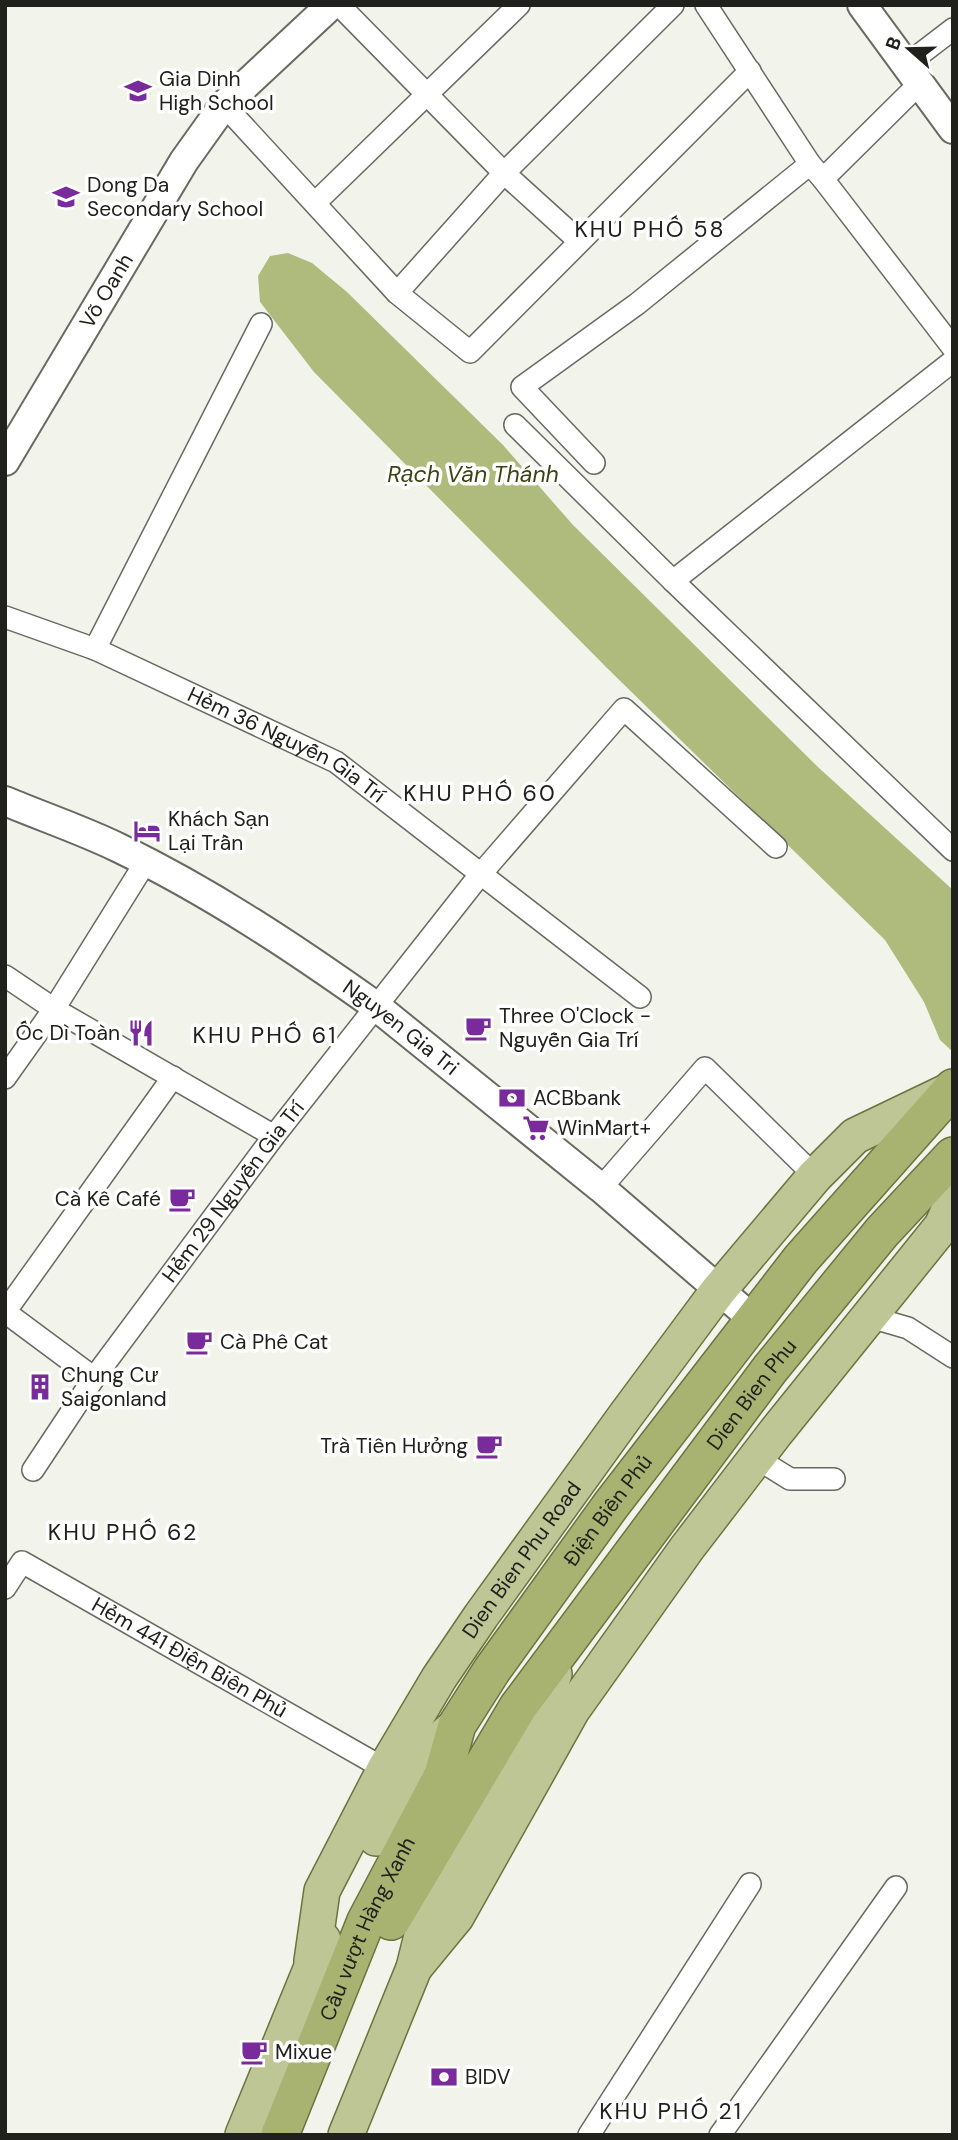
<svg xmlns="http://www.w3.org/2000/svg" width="958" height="2140" font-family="'DM Sans',sans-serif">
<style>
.water{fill:#afbb7c}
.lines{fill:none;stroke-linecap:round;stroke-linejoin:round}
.minor-casing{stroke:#686a62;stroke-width:24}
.tertiary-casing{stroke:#686a62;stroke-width:32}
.primary-casing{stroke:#6a743e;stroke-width:38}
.trunk-casing{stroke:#6a743e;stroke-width:40}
.minor{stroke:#fff;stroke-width:21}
.tertiary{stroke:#fff;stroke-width:28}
.primary{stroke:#bec695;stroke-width:35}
.trunk{stroke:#a8b372;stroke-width:37}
.labels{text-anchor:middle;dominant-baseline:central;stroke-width:7;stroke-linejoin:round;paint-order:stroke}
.poi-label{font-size:21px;fill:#20211d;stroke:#fff;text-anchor:start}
.street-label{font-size:21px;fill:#20211d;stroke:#fff}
.neighbourhood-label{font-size:23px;letter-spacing:2px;fill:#20211d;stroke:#fff}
.water-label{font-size:23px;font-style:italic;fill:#3c4313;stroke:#fff}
</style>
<rect width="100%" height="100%" fill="#f2f4eb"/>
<path class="water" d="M288 253 312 263 347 292 503 445 573 525 819 768 953 890V1052L940 1040 924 1002 885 940 607 668 314 372 260 302 258 276 270 256Z"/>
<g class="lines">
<g class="minor-casing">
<g id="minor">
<path d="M339 5 504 173 579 241"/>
<path d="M706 5 810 164"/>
<path d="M906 65 953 29"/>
<path d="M224 105 397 293 470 352 750 71"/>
<path d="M823 179 953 348"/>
<path d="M315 203 519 5"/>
<path d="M397 293 504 173 673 5"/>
<path d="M953 361 673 581 953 850"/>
<path d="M515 425 673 581"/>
<path d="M594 463 522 387 637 304 810 164 823 179 919 84"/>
<path id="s1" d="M5 617 95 649 336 762 640 997"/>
<path d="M95 649 261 324"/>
<path d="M5 976 54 1009 274 1136"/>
<path d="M5 1078 54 1009 145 863"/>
<path d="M601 1188 705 1068 815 1176"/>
<path d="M5 1312 173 1077"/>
<path d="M5 1312 94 1378"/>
<path d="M870 1317 908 1328 953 1357"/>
<path d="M756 1458 790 1479H834"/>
<path id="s2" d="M33 1470 94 1378 274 1136 479 876 624 709 776 847"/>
<path id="s3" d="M5 1588 22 1562 385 1769"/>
<path d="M589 2135 750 1884"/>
<path d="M720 2135 896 1887"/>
</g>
</g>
<g class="tertiary-casing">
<g id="tertiary">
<path d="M862 5 953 129"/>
<path id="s4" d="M5 461 184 161 224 105 331 5"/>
<path id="s5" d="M5 801C43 817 82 830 119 848 210 892 294 948 377 1007L601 1188 754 1320"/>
</g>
</g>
<g class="primary-casing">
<g id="primary">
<path d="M376 1838 425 1753 457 1725"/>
<path id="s6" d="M312 1961 322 1891 385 1769 439 1678 481 1616 626 1415 718 1291 815 1176 855 1136 951 1090"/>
<path d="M414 1968 456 1917 572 1710 687 1548 776 1432 942 1226 953 1201"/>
<path d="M243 2135 323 1940"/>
<path d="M346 2135 414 1968 430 1903 547 1693 554 1674"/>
</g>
</g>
<g class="trunk-casing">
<g id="trunk">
<path id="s7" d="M391 1921 518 1707 770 1369 882 1232 953 1156"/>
<path id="s8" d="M280 2135 366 1921 443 1775 457 1725 492 1670 611 1505 801 1259 953 1088"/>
</g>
</g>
<use href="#minor" class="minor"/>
<use href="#tertiary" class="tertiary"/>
<use href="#primary" class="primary"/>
<use href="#trunk" class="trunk"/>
</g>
<defs>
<g id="school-bare" transform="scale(2.1)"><path d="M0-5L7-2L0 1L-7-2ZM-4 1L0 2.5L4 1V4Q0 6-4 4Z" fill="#792a9b" stroke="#fff" stroke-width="2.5" paint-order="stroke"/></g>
<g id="hotel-bare" transform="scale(2.1)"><path d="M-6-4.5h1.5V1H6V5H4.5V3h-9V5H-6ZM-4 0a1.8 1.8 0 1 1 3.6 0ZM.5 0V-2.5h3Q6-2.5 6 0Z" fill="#792a9b" stroke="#fff" stroke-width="2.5" paint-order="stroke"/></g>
<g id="cafe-bare" transform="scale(2.1)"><path d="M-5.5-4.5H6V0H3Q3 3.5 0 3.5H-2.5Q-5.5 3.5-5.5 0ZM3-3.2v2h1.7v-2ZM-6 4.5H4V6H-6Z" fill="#792a9b" stroke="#fff" stroke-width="2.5" paint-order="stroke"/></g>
<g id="restaurant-bare" transform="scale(2.1)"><path d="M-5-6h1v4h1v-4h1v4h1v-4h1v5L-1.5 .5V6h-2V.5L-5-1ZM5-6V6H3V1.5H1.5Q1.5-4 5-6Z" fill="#792a9b" stroke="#fff" stroke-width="2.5" paint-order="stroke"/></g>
<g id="bank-bare" transform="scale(2.1)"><path d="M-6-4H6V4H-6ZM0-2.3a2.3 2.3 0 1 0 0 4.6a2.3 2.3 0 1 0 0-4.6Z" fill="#792a9b" stroke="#fff" stroke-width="2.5" paint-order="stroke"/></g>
<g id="supermarket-bare" transform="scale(2.1)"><path d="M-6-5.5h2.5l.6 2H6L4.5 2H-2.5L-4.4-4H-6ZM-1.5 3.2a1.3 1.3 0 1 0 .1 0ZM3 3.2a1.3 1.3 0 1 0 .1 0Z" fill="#792a9b" stroke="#fff" stroke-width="2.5" paint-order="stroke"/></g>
<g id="building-bare" transform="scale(2.1)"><path d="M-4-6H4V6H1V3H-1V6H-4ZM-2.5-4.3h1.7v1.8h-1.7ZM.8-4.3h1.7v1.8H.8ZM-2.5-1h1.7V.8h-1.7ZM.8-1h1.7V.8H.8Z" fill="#792a9b" stroke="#fff" stroke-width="2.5" paint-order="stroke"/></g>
</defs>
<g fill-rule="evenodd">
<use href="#school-bare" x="138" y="91"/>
<use href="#school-bare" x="66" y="197"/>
<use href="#hotel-bare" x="147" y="831"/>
<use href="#cafe-bare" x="478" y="1028"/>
<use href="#restaurant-bare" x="141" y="1033"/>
<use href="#bank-bare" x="512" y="1098"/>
<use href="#supermarket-bare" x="536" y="1128"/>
<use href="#cafe-bare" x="182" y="1199"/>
<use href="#cafe-bare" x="199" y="1342"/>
<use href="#building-bare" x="40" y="1387"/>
<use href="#cafe-bare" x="489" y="1446"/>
<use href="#cafe-bare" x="254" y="2052"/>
<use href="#bank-bare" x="444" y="2077"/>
</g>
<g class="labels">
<g class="poi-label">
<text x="159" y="79">Gia Dinh<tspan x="159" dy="24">High School</tspan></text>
<text x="87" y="185">Dong Da<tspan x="87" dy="24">Secondary School</tspan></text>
<text x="168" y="819">Khách Sạn<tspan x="168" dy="24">Lại Trần</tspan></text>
<text x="499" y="1016">Three O'Clock -<tspan x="499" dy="24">Nguyễn Gia Trí</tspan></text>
<text x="120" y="1033" text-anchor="end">Ốc Dì Toàn</text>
<text x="533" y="1098">ACBbank</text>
<text x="557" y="1128">WinMart+</text>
<text x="161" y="1199" text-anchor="end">Cà Kê Café</text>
<text x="220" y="1342">Cà Phê Cat</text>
<text x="61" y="1375">Chung Cư<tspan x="61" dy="24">Saigonland</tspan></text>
<text x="468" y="1446" text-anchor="end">Trà Tiên Hưởng</text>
<text x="275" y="2052">Mixue</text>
<text x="465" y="2077">BIDV</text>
</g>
<g class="street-label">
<text stroke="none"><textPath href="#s4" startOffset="198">Võ Oanh</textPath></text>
<text stroke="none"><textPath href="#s1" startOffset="310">Hẻm 36 Nguyễn Gia Trí</textPath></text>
<text stroke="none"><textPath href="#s5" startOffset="458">Nguyen Gia Tri</textPath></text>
<text stroke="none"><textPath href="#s2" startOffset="343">Hẻm 29 Nguyễn Gia Trí</textPath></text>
<text stroke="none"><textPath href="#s7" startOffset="639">Dien Bien Phu</textPath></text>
<text stroke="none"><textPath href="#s8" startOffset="710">Điện Biên Phủ</textPath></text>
<text stroke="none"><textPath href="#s6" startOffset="458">Dien Bien Phu Road</textPath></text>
<text stroke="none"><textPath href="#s3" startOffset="224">Hẻm 441 Điện Biên Phủ</textPath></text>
<text stroke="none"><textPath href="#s8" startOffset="224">Cầu vượt Hàng Xanh</textPath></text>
</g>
<g class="neighbourhood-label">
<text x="650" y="229">KHU PHỐ 58</text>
<text x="480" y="793">KHU PHỐ 60</text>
<text x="265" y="1035">KHU PHỐ 61</text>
<text x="123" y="1532">KHU PHỐ 62</text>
<text x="671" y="2111">KHU PHỐ 21</text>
</g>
<g class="water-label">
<text x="473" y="474">Rạch Văn Thánh</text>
</g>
</g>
<rect width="958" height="2140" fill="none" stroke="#20211d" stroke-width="14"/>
<g transform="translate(909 49) rotate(290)" stroke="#ffffff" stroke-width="5" paint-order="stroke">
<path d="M0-5L12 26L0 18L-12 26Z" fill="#20211d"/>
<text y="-10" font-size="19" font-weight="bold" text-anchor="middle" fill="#20211d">B</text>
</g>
</svg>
